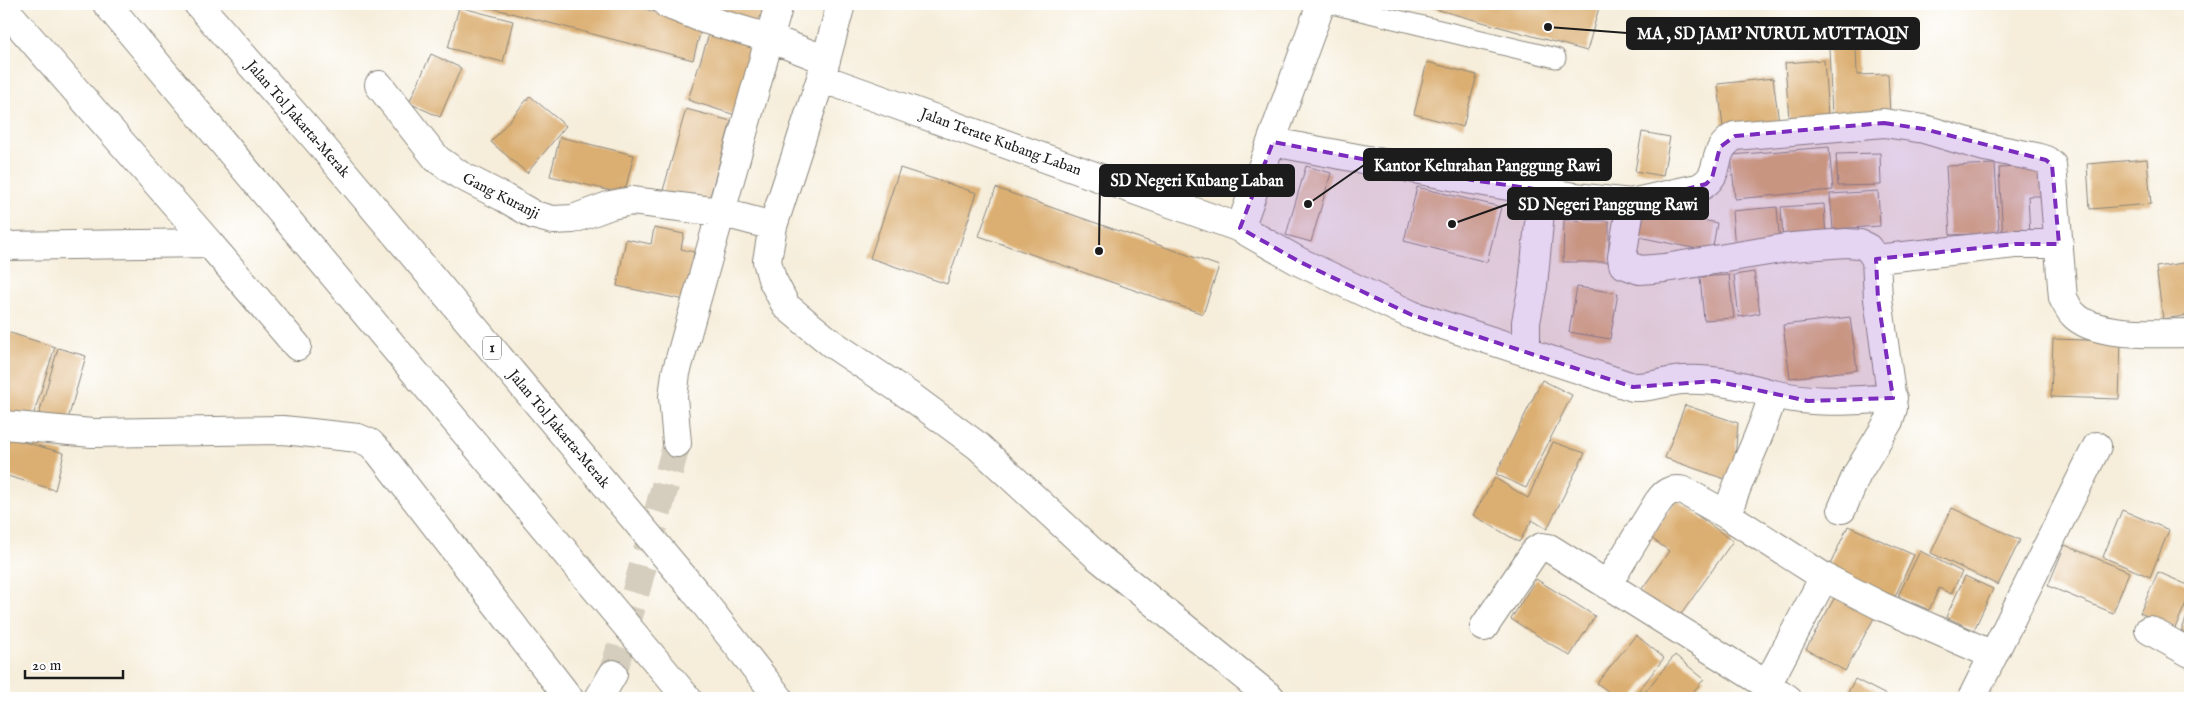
<svg xmlns="http://www.w3.org/2000/svg" width="2194" height="702" font-family="'IM FELL English',serif">
<style>
.building{fill:#dbaf72}
.lines{fill:none;stroke-linecap:round;stroke-linejoin:round}
.street-tunnel{stroke:#d5cebe;stroke-width:28;stroke-dasharray:28 14;stroke-linecap:butt}
.lane-casing{stroke:#89857c;stroke-width:21}
.street-casing{stroke:#89857c;stroke-width:30}
.highway-casing{stroke:#89857c;stroke-width:30}
.lane{stroke:#fff;stroke-width:19}
.street{stroke:#fff;stroke-width:28}
.highway{stroke:#fff;stroke-width:28}
.marked{fill:#7b2cbf;fill-opacity:0.2;stroke:#7b2cbf;stroke-width:4;stroke-dasharray:10 6;stroke-linejoin:round}
.labels{text-anchor:middle;dominant-baseline:central;stroke-width:4;stroke-linejoin:round;paint-order:stroke}
.shield{fill:#fff;stroke:#606060;stroke-width:1}
.shield-label{font-size:14px;font-weight:bold;fill:#1c1c1c}
.street-label{font-size:15px;fill:#1c1c1c;stroke:#fff}
.leader{fill:none;stroke:#1c1c1c;stroke-width:2}
.callout-dot{fill:#1c1c1c;stroke:#fff;stroke-width:2}
.callout{fill:#1c1c1c;stroke:#1c1c1c;stroke-width:2}
.callout-label{font-size:16px;text-anchor:middle;font-weight:bold;fill:#fff}
</style>
<rect width="100%" height="100%" fill="#fff"/>
<filter id="ink" filterUnits="userSpaceOnUse"><feTurbulence type="fractalNoise" baseFrequency=".02" numOctaves="2"/><feDisplacementMap in="SourceGraphic" scale="10" xChannelSelector="R" yChannelSelector="G"/><feConvolveMatrix kernelMatrix="1 2 1 2 8 2 1 2 1" color-interpolation-filters="sRGB"/></filter>
<filter id="wash" filterUnits="userSpaceOnUse"><feTurbulence type="fractalNoise" baseFrequency=".0096" numOctaves="4" result="noise"/><feDisplacementMap in="SourceGraphic" scale="20" xChannelSelector="R" yChannelSelector="G"/><feGaussianBlur stdDeviation="1.12" result="paint"/><feColorMatrix in="noise" values="0 0 0 0 0 0 0 0 0 0 0 0 0 0 0 0 0 1.4 0 .05"/><feComposite in="paint" operator="in"/></filter>
<g filter="url(#wash)">
<rect width="100%" height="100%" fill="#f6eedb"/>
<g id="blocks">
<path class="building" d="M476 4H628L702 26 693 60Z
M691 4H769L759 30Z
M1417 4H1600L1587 51Z
M459 7 513 21 503 62 448 48Z
M710 31 757 46 735 115 688 100Z
M1856 47 1857 75 1888 74 1890 115 1832 117 1829 48Z
M431 54 461 68 440 117 409 103Z
M1824 60 1828 117 1789 120 1785 63Z
M1427 62 1477 75 1463 127 1414 114Z
M1773 78 1779 122 1723 127 1718 84Z
M530 96 566 126 527 173 491 142Z
M686 109 731 121 707 207 662 194Z
M1642 132 1670 137 1663 176 1635 171Z
M560 137 634 155 624 194 550 176Z
M1829 147 1833 190 1735 199 1731 155Z
M1880 153 1881 185 1838 186 1836 154Z
M2147 159 2151 204 2090 209 2087 164Z
M1995 164 1999 233 1950 235 1946 166Z
M1306 166 1331 173 1311 242 1286 235Z
M2044 166 2046 196H2028L2030 235 2003 237 1999 168Z
M900 168 977 193 947 284 870 258Z
M1417 187 1501 207 1487 262 1404 241Z
M996 188 1219 266 1203 314 979 236Z
M1878 191 1880 226 1833 229 1830 194Z
M1824 204 1826 238 1783 241 1781 207Z
M1777 207 1780 246 1735 249 1732 211Z
M1645 208 1717 223 1712 252 1639 237Z
M1564 220 1609 221V262H1563Z
M654 228 684 234 681 249 694 252 685 300 617 286 626 239 651 244Z
M2190 262V315L2163 319 2156 267Z
M1754 272 1760 313 1739 317 1734 275Z
M1729 275 1734 318 1704 320 1700 277Z
M1577 287 1618 293 1610 339 1569 332Z
M1850 317 1857 370 1790 378 1783 325Z
M4 331 55 347 32 419 4 410Z
M2053 339 2121 341 2119 399 2051 397Z
M58 348 86 356 66 426 38 418Z
M1542 380 1572 395 1526 488 1496 474Z
M1685 405 1738 423 1733 482 1665 458Z
M9 438 64 453 55 490 4 475V457Z
M1553 442 1585 453 1547 529 1532 520 1519 542 1473 515 1495 478 1528 498Z
M1676 500 1733 541 1677 620 1639 593 1669 551 1650 537Z
M1952 508 2020 540 1998 585 1931 553Z
M2122 510 2169 530 2150 577 2103 557Z
M1848 526 1914 555 1894 599 1828 569Z
M2065 545 2129 572 2113 613 2048 586Z
M1920 551 1962 572 1951 594 1939 588 1929 610 1898 596Z
M2158 572 2190 586V594L2175 628 2140 613Z
M1965 576 1993 589 1974 630 1946 617Z
M1536 579 1595 616 1570 656 1511 619Z
M1835 597 1874 618 1845 671 1806 649Z
M2190 608V639L2180 635Z
M1636 635 1664 658 1633 698H1617L1597 683Z
M1675 655 1704 679 1688 698H1640Z
M1855 679 1892 698H1845Z"/>
</g>
</g>
<g filter="url(#ink)">
<use href="#blocks" fill-opacity="0" stroke="#89857c" stroke-width="1"/>
<g class="lines">
<path class="street-tunnel" d="M613 674 677 443"/>
<g class="lane-casing">
<path id="lane" d="M1332 4 1556 58"/>
</g>
<g class="street-casing">
<path id="street" d="M667 4 704 19 769 38 826 60
M841 4 821 78 773 226 767 261 772 279 786 306 831 343 913 398 978 446 1099 558 1271 698
M4 8 209 243
M821 78 1240 228 1321 4
M379 85 437 159 460 175 503 197 534 215 553 220 573 219 611 205 632 201 720 212 773 226
M1273 142 1472 180 1575 197 1631 203 1698 188C1726 174 1707 152 1735 136L1884 123 1924 129 1985 147 2036 157 2046 160 2052 165 2063 298C2066 303 2069 310 2073 314 2094 338 2161 333 2190 333
M1631 203 1622 257 1623 264 1640 270 1665 268 1792 247 1846 243 1860 244 1868 248 1876 259
M1240 228 1300 262 1412 315 1633 387C1650 388 1666 381 1683 380 1714 378 1743 386 1773 394
M4 246 209 243 297 346
M1526 351V322L1533 286 1542 191
M1893 398C1849 401 1816 404 1773 394 1762 436 1739 474 1727 515L1824 577 1881 606 1993 655
M4 425 92 433 283 430 358 438 370 443 379 452 569 698
M677 443 673 397 676 373 779 4
M1842 509 1857 474 1889 421 1893 408 1878 299 1876 259 2015 244H2059
M1607 585 1658 502C1665 492 1671 488 1684 491L1727 515
M1484 627 1536 550 1542 547 1549 548 1767 685
M2149 630 2190 653
M599 698 613 674
M1787 698 1767 685 1824 577
M1972 698 2097 446"/>
</g>
<g class="highway-casing">
<path id="highway" d="M107 4 687 698
M198 4 316 139 694 590 779 698"/>
</g>
<use href="#lane" class="lane"/>
<use href="#street" class="street"/>
<use href="#highway" class="highway"/>
</g>
</g>
<path class="marked" d="M1884 123 1924 129 2046 160 2052 165 2059 244H2015L1876 259 1878 299 1893 398 1808 401 1715 381 1633 387 1412 315 1300 262 1240 228 1273 142 1472 180 1631 203 1706 184 1712 178 1720 147 1735 136Z"/>
<g class="labels">
<rect class="shield" x="483" y="336.5" width="18" height="23" rx="4"/>
<g class="shield-label">
<text x="492" y="348">1</text>
</g>
<g class="street-label">
<text transform="translate(298 119) rotate(49)">Jalan Tol Jakarta–Merak</text>
<text transform="translate(1001 142) rotate(20)">Jalan Terate Kubang Laban</text>
<text transform="translate(501 196) rotate(27)">Gang Kuranji</text>
<text transform="translate(559 429) rotate(50)">Jalan Tol Jakarta–Merak</text>
</g>
</g>
<path class="leader" d="M1548 27L1627 33M1308 204L1364 165M1099 251L1100 181M1452 224L1508 204"/>
<g class="callout-dot">
<circle cx="1548" cy="27" r="5"/>
<circle cx="1308" cy="204" r="5"/>
<circle cx="1099" cy="251" r="5"/>
<circle cx="1452" cy="224" r="5"/>
</g>
<g class="callout">
<rect x="1627" y="18" width="292" height="31" rx="5"/>
<rect x="1364" y="149" width="247" height="31" rx="5"/>
<rect x="1100" y="165" width="194" height="31" rx="5"/>
<rect x="1508" y="188" width="200" height="31" rx="5"/>
</g>
<g class="callout-label">
<text x="1773" y="39">MA , SD JAMI' NURUL MUTTAQIN</text>
<text x="1487" y="171">Kantor Kelurahan Panggung Rawi</text>
<text x="1197" y="186">SD Negeri Kubang Laban</text>
<text x="1608" y="210">SD Negeri Panggung Rawi</text>
</g>
<rect width="2194" height="702" fill="none" stroke="#fff" stroke-width="20"/>
<path d="M25 670v8h98v-8" fill="none" stroke="#1c1c1c" stroke-width="2.5"/>
<text x="32" y="670" font-size="15" fill="#1c1c1c" stroke="#ffffff" stroke-width="4" paint-order="stroke">20 m</text>
</svg>
